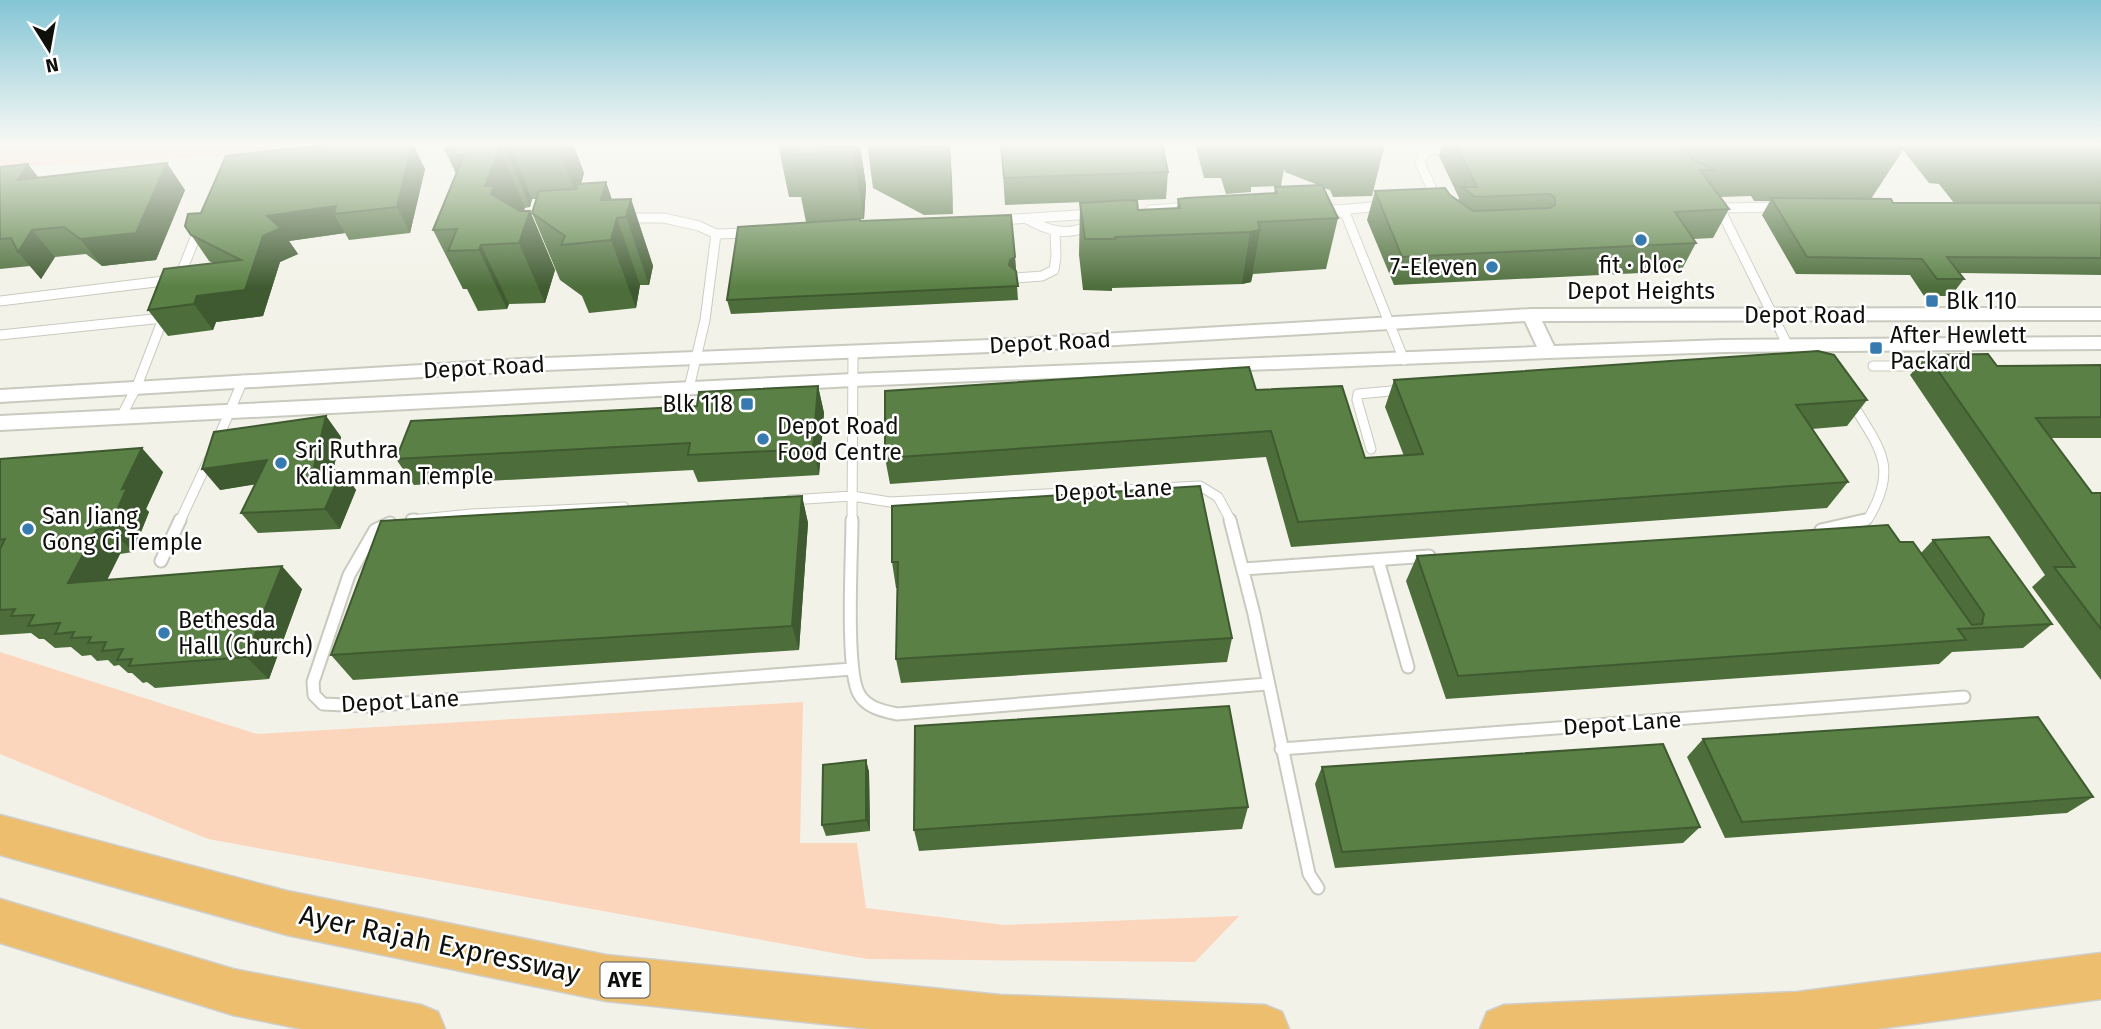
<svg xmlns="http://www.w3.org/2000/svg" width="2101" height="1029" font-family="'Fira Sans',sans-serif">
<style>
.green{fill:#fcd5bd}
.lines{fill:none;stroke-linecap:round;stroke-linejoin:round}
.lane-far1-casing{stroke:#c9cabf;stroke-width:11}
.lane-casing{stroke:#c9cabf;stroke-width:15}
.street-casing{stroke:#c9cabf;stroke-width:4}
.highway-casing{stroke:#cfcfce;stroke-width:3}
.lane-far1{stroke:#fff;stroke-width:9}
.lane{stroke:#fff;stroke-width:11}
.street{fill:#fff;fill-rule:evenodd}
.highway{fill:#ecbe6d;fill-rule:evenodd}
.wall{fill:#4d6e3b}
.shaded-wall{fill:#3f5a30}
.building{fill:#5a8045;stroke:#3f5a30;stroke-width:2}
.poi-dot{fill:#367aaf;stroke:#fff;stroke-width:2.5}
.labels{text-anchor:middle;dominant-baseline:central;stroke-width:5;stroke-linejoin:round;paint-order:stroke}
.shield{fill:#fff;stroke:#575755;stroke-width:2}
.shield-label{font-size:21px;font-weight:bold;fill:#0f0f0c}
.poi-label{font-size:23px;fill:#0f0f0c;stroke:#fff;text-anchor:start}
.street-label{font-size:23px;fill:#0f0f0c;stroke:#fff}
.near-street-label{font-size:28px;fill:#0f0f0c;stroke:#fff}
</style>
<rect width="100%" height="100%" fill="#f2f2e8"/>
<path class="green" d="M0 144H436L0 168Z
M0 652 257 734 803 702 800 843H857L866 908 1004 925 1239 916 1195 962 867 959 208 839 0 754Z"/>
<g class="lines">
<g class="lane-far1-casing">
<path id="lane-far1" d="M1436 198 1420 163 1424 152 1452 146
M1718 205 1788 346
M1321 208 1338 210 1382 206
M1721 208 1780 207
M1150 210 1190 207
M1338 210 1346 215 1404 360
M625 218H664L699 226 716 234 750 233
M1027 219C1047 230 1066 237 1088 226
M999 220 1093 214
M180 276 199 228
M1016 278 1042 276 1054 270 1056 256 1055 232
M0 301 172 280
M0 335 163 318
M1873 366H1929
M689 388 705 320 716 234
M1852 403C1880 449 1899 467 1868 519L1857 521
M121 417 137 386 164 316
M217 441 243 380
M1371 449 1357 400 1358 394 1402 390
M790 500 852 496 890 502 1200 486 1218 497 1231 521
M412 520 471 514 624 507
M180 521 208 461
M852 521 853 352"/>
</g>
<g class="lane-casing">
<path id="lane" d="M412 520H415
M852 520C852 554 845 670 859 694 867 708 883 711 897 714L1267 684
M1230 520 1254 614 1309 874 1318 888
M390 523 375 530 349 575 313 682 314 695 323 704 367 706 852 669
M1821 530 1865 520
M1378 560 1408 667
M161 561 180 520
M1243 569 1429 556
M1281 749 1964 697"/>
</g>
<g class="street-casing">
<path id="street" d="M2101 308V320L1542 321 1554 346 1724 340 2101 337V349L1724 352 1548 358 853 386 0 430V416L853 374 1537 347 1525 321 1014 351 521 371 0 402V390L521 359 1014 339 1531 309Z"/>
</g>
<g class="highway-casing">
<path id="highway" d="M0 815 287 891 606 955 1000 995 1265 1005 1282 1012 1289 1029H871L606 1001 287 935 0 855Z
M0 899 233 969 421 1005 438 1012 445 1029H302L233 1015 0 943Z
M2101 953V999L1876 1029H1480L1487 1012 1504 1005 1797 992Z"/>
</g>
<use href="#lane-far1" class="lane-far1"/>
<use href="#lane" class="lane"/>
<use href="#street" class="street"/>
<use href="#highway" class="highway"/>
</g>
<path class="wall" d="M332 144H413L425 169 410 233 349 240 345 233 289 241 298 254 280 262 263 316 216 322 213 330 168 336 148 310 213 263 209 261 185 226 201 213Z
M448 144H573L584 173 581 184 606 182 612 200 631 199 653 266 649 285H640L636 308 589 313 582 296 560 280 532 213 536 199H532L530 207 525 208 523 211H530L555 270 545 303 509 304 507 309 478 311 467 289H463L433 230 456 174 445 150Z
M778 144H860L866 186 864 219H860L861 221 1015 257 1018 300 731 314 727 300 806 222 801 197H789Z
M867 144H950L953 214 924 215 873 188Z
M1001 144H1162L1168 172 1166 199 1005 205Z
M1195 144H1385L1372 196 1333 197 1330 190 1323 188 1338 218 1326 269 1253 274 1251 282 1242 284 1112 288V291L1083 290 1079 255 1080 203 1138 210 1177 208 1178 199 1274 193 1275 187 1318 185 1285 172 1284 169 1281 186 1251 187V192L1226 194 1221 178H1204Z
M1442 144H1907L1871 199 1893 203H1954L1939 184 1929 183 1903 150 1907 144H2101V275L1960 273 1964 279 1951 296H1924L1910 275 1796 274 1762 215 1770 201H1754L1751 196 1720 197 1718 195 1729 209 1713 238 1693 239 1696 243 1681 271 1394 285 1367 220 1375 191 1450 195 1458 201 1459 198 1439 156Z
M0 167 39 178 185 190 156 260 102 266 86 254 55 257 41 279 30 266 0 269Z
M1927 355 1997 366 2101 365V438H2051L2092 493H2101V680L2032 587 2045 575 1910 375Z
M1394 380 1867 400 1847 426 1812 429 1848 482 1827 508 1291 547 1266 457 890 484 885 458 1256 390 1365 458 1404 456 1385 407Z
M818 386 824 413 819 475 698 482 693 470 414 485 396 459 697 406Z
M326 416 341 437 333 470H342L356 490 340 529 258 533 241 513 255 484 220 490Z
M0 459 163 472 146 509 149 512 133 552 120 554 107 580 302 589 269 679 155 688 147 682 143 683 132 673H128L119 665 114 666 108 660 97 661 91 655 82 656 71 647 55 648 44 639H39L31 633 0 635Z
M802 496 808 523 799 650 353 680 331 655Z
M892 506 1232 638 1227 662 901 683 896 659 897 588H896L892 562Z
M1933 540 2052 624 2023 648 1952 652 1939 664 1446 699 1406 581 1417 556 1900 542 1921 553Z
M1703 739 2093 797 2067 813 1725 838 1687 757Z
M866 760 869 772 870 831 826 836 822 825Z
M1322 767 1700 827 1683 843 1335 868 1315 784Z
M1248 807 1242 829 919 851 914 830Z"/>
<path class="shaded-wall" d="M412 144 425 169 410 233 397 207Z
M507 144H510L532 199 530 207 505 148Z
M557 144H573L584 173 577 197Z
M854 144H860L866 186 864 219 853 151Z
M948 144H950L952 178 953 214Z
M500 148 525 208 515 234 530 211 555 270 545 303 519 243 485 186Z
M167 163 185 190 156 260 102 266 80 239Z
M28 164 49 191 18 180Z
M606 182 618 218H617L640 285 636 308 611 240 601 200Z
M631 199 653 266 649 285 626 217Z
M336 206 334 214 345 233 289 241 298 254 280 262 263 316 216 322 213 330 194 304 197 296 245 290 267 216Z
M32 230 55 257 41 279 18 252Z
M1260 230 1251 282 1242 284 1250 232Z
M481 245 509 304 507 309 479 250Z
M1015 257 1016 271 1009 265 1010 260Z
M818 386 824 413 819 475 813 449Z
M326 416 341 437 328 492 313 471Z
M142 448 163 472 146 509 149 512 133 552 109 528 122 489Z
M267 460 283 480 220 490 202 469Z
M342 470 356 490 340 529 325 509Z
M802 496 808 523 799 650 792 626Z
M96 530 120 554 94 606 68 583Z
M282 566 302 589 269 679 246 657Z
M866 760 869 772 870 831 866 820Z"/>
<path class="building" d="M332 144H412L397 207 334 214 336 206 267 216 281 228 263 236 245 290 197 296 194 304 148 310 164 269 241 260 191 235 185 226 188 214 201 213 226 156Z
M448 144H507L505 148H500L485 186H494L491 194 520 211H530L519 243 481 245 479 250 448 251 457 229 433 230 464 155H452L454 150H445Z
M793 144H854L853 151 792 155Z
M909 144H948V146L917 148Z
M1001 144H1162L1168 172 1004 178Z
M1455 144H1681L1692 159 1715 170H1700L1729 209 1675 212 1696 243 1402 257 1375 191 1445 188 1450 195 1473 211 1550 208 1555 205V198L1550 194 1475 197 1462 187H1477Z
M167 163 136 233 80 239 64 227 32 230 18 252 11 238 0 239V167L28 164 18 180Z
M606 182 601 200 631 199 626 217 617 218 611 240 561 245 565 236 532 213 539 191 576 189 578 184Z
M1322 185 1338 218 1258 222 1260 230 1250 232 1115 237V239H1085L1080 203 1128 200 1137 201 1138 210 1180 208 1178 199 1186 198 1277 193 1275 187Z
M1771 198 1891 199 1893 203H2101V258L1947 257 1964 279H1937L1922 259 1807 257Z
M1011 215 1015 257 1010 260 1009 265 1016 271 1018 286 727 300 738 227 860 219V221Z
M1818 351 1834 355 1867 400 1796 405 1848 482 1298 522 1271 431 885 458V391L1249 367 1256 390 1342 386 1365 458 1423 454 1394 380Z
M1988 354 1997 366 2101 365V417L2036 418 2092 493H2101V629L2054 567H2075L1927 355Z
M818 386 813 449 688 455 690 443 396 459 411 421 697 406 699 392Z
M326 416 313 471 342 470 325 509 241 513 267 460 202 469 214 432Z
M142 448 122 489 127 488 109 528 96 530 68 583 282 566 246 657 129 666 132 659 117 660 123 649 102 651 106 642 88 643 91 637 71 638 74 632 55 634 60 623 28 626 34 615 11 616 15 609 0 610V549L5 539 0 540V459Z
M1200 486 1232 638 896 659 898 562H892V506Z
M802 496 792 626 331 655 381 521Z
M1888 525 1900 542H1913L1972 625 1982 624 1984 614 1933 540 1989 537 2052 624 1958 629 1966 640 1458 676 1417 556Z
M1229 706 1248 807 914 830 915 726Z
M2038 717 2093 797 1742 822 1703 739Z
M1663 744 1700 827 1342 852 1322 767Z
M866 760V820L822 825 823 765Z"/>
<linearGradient id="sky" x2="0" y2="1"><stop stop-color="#84c5d5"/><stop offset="0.5" stop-color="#f9f9f5"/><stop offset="1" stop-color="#f9f9f5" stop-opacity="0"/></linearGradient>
<rect width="2101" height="288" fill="url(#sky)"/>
<g class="poi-dot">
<circle cx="1641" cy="240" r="7"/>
<circle cx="1492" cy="267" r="7"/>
<rect x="1925" y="294" width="14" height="14" rx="3.5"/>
<rect x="1869" y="341" width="14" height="14" rx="3.5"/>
<rect x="740" y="397" width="14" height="14" rx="3.5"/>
<circle cx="763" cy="439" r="7"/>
<circle cx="281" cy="463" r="7"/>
<circle cx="28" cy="529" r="7"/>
<circle cx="164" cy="633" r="7"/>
</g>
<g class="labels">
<rect class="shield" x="600.5" y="962.5" width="49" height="35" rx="5"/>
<g class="shield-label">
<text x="625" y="980">AYE</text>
</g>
<g class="poi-label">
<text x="1641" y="265" text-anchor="middle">fit · bloc<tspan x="1641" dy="26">Depot Heights</tspan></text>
<text x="1478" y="267" text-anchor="end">7-Eleven</text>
<text x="1946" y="301">Blk 110</text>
<text x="1890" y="335">After Hewlett<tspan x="1890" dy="26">Packard</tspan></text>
<text x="733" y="404" text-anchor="end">Blk 118</text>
<text x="777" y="426">Depot Road<tspan x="777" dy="26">Food Centre</tspan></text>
<text x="295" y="450">Sri Ruthra<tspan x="295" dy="26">Kaliamman Temple</tspan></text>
<text x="42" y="516">San Jiang<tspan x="42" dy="26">Gong Ci Temple</tspan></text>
<text x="178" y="620">Bethesda<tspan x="178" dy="26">Hall (Church)</tspan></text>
</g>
<g class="street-label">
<text x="1805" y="315">Depot Road</text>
<text transform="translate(1050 342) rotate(-3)">Depot Road</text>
<text transform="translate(484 367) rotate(-3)">Depot Road</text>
<text transform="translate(1113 490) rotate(-3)">Depot Lane</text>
<text transform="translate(400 701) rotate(-3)">Depot Lane</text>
<text transform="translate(1622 723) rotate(-4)">Depot Lane</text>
</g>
<g class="near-street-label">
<text transform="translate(440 944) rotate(12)">Ayer Rajah Expressway</text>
</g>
</g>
<g transform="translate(49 49) rotate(169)" stroke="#ffffff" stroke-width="5" paint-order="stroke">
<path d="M0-5L12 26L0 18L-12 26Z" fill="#0f0f0c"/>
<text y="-10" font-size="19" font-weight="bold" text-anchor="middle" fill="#0f0f0c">N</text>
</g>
</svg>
